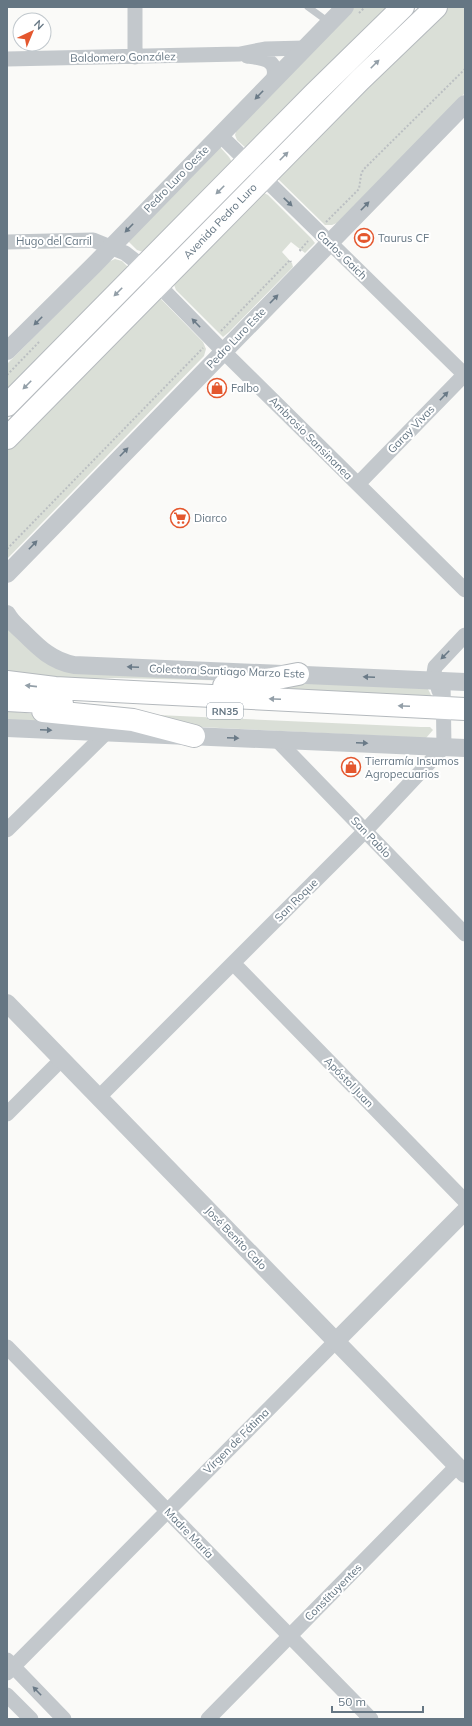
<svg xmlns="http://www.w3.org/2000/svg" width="472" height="1726" font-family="Mulish,sans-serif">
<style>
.green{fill:#dadfd7}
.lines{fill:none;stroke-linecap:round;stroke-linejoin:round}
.primary-casing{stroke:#b5babe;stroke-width:24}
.trunk-casing{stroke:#b4b9bd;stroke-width:24}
.path{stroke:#bbbfc2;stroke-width:2;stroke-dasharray:2 2;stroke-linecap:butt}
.service{stroke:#c3c8cc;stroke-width:7}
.minor{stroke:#c3c8cc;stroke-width:15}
.tertiary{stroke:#c3c8cc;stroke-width:18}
.primary{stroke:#fff;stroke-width:22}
.trunk{stroke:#fff;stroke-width:22}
.oneway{fill:#939fa8}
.oneway2{fill:#6a7a87}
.labels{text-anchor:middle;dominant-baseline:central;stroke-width:4;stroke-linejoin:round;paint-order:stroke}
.shield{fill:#fff;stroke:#939fa8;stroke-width:1}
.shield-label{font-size:10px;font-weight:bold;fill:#657683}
.street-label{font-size:11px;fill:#657683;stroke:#fff}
.poi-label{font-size:11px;fill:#657683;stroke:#fff;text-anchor:start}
</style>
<rect width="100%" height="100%" fill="#fafaf8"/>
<path class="green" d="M354 7H394L247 149 237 140 235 135 238 125Z
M446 7H465V93L337 223 332 225H325L276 177Z
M220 147 229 157 232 162 143 252 137 250 128 241Z
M264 193 268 195 311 238 315 243 305 253 291 242 282 252 292 263 293 267 229 332 223 337 176 290 173 282Z
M115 259 122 261 130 269 7 397V364L108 262Z
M158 296 203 342 206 349 204 356 7 559V447Z
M7 625 42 658 244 681 116 678 55 680 7 675Z
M302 681 428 689 432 697 247 688Z
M7 711 132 724 7 720Z
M136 714 421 727H430L433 730 426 738 199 727Z"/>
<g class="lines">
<g class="primary-casing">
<path id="primary" d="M7 405 314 94 403 7
M7 438 360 80 436 7"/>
</g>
<g class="trunk-casing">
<path id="trunk" d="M7 682 55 688 465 709
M224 686 246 684 298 674
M7 700 62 703
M43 711 133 720 194 736"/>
</g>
<path class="path" d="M359 13 365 7
M326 222 359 189 361 175 363 170 465 69
M301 251 300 250 308 241
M221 331 290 260 291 262
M7 375 40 341
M7 549 203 348"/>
<path class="service" d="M308 7 330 23"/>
<path class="minor" d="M247 56C262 58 280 59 273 80
M135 57V7
M7 59 240 54 265 49 305 48
M220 135 465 375
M7 242 93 240 125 253 134 260 223 351 465 590
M358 484 465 374
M439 691 434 673 435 667 465 635
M276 739 465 934
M7 830 107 732
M233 963 465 1201
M99 1097 365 831 444 747 443 680
M7 1114 62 1059
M7 1347 371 1719
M7 1660 64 1719
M7 1673 336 1341
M7 1695 31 1719
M208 1719 457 1466"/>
<path class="tertiary" d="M7 351 93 266 345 7
M7 574 465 104
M7 614C11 622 18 627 24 633 39 648 52 661 74 665L465 682
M7 728 465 748
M7 1003 465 1474
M336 1341 465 1211"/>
<use href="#primary" class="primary"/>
<use href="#trunk" class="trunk"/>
</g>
<defs><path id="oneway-solid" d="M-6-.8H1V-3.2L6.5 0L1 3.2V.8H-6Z"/></defs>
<g class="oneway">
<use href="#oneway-solid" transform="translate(375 64) rotate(-45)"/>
<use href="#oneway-solid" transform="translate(284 156) rotate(-45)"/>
<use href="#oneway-solid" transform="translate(220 190) rotate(135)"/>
<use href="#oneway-solid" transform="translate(118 292) rotate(135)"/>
<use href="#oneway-solid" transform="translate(27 385) rotate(135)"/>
<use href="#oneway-solid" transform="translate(31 686) rotate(-174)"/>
<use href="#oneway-solid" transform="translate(275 699) rotate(-177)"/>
<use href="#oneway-solid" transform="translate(404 706) rotate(-177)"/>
</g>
<g class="oneway2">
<use href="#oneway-solid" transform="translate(259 95) rotate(134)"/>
<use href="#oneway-solid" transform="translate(288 202) rotate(44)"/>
<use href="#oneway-solid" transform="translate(365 206) rotate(-46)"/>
<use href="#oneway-solid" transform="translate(129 228) rotate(134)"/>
<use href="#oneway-solid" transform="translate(274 299) rotate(-46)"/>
<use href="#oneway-solid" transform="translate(38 321) rotate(135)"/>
<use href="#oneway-solid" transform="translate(196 323) rotate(-134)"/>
<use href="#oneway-solid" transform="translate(444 396) rotate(-46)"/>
<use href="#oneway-solid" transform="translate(124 452) rotate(-46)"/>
<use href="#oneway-solid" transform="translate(33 545) rotate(-46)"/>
<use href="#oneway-solid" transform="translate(445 655) rotate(135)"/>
<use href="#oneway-solid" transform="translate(133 667) rotate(-178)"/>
<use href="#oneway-solid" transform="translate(369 677) rotate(-178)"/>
<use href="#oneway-solid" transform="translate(46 730) rotate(2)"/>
<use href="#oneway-solid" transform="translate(233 738) rotate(2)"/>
<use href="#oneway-solid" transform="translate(362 743) rotate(2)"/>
<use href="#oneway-solid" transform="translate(37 1691) rotate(-134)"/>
</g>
<defs>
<g id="stadium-ring" transform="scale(1)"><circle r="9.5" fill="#fff" stroke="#e4572e" stroke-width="1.5"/><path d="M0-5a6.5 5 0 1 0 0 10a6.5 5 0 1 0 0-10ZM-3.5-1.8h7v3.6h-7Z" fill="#e4572e"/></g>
<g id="shop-ring" transform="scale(1)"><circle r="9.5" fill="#fff" stroke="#e4572e" stroke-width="1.5"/><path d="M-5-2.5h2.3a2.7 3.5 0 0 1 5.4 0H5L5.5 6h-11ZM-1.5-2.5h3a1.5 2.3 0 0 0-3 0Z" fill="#e4572e"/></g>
<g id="supermarket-ring" transform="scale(1)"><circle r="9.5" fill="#fff" stroke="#e4572e" stroke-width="1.5"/><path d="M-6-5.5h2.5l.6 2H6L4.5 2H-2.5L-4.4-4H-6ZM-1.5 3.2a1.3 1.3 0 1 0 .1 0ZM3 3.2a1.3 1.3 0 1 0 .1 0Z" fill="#e4572e"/></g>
</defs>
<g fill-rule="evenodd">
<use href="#stadium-ring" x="364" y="238"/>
<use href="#shop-ring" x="217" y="388"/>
<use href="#supermarket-ring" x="180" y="518"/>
<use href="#shop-ring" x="351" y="767"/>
</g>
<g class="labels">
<rect class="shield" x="207" y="703" width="36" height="16" rx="3"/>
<g class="shield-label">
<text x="225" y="711">RN35</text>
</g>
<g class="street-label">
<text transform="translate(123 57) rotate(-1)">Baldomero González</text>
<text transform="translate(176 179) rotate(-46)">Pedro Luro Oeste</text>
<text transform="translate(220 221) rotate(-46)">Avenida Pedro Luro</text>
<text x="54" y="241">Hugo del Carril</text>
<text transform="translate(342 255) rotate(44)">Carlos Gaich</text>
<text transform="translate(236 338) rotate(-46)">Pedro Luro Este</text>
<text transform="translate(411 429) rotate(-46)">Garay Vivas</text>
<text transform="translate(311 438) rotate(45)">Ambrosio Sansinanea</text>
<text transform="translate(227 671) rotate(2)">Colectora Santiago Marzo Este</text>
<text transform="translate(371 837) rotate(46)">San Pablo</text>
<text transform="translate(296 900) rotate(-45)">San Roque</text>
<text transform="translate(349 1082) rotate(46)">Apóstol Juan</text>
<text transform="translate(236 1238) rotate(46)">José Benito Calo</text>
<text transform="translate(236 1441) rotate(-45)">Vírgen de Fátima</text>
<text transform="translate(189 1533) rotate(46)">Madre María</text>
<text transform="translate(333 1592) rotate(-45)">Constituyentes</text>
</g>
<g class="poi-label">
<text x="378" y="238">Taurus CF</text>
<text x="231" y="388">Falbo</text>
<text x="194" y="518">Diarco</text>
<text x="365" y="761">Tierramía Insumos<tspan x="365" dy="13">Agropecuarios</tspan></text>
</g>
</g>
<rect width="472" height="1726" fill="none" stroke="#657683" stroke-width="16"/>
<g transform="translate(32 32) rotate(44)"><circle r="19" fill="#ffffff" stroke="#c1c8cd"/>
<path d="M0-3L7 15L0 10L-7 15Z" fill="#e4572e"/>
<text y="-6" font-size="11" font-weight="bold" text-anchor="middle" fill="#657683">N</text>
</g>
<path d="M332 1706v6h91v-6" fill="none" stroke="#657683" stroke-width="2"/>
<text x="338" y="1706" font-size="12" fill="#657683" stroke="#ffffff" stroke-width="3" paint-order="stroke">50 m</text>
</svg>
